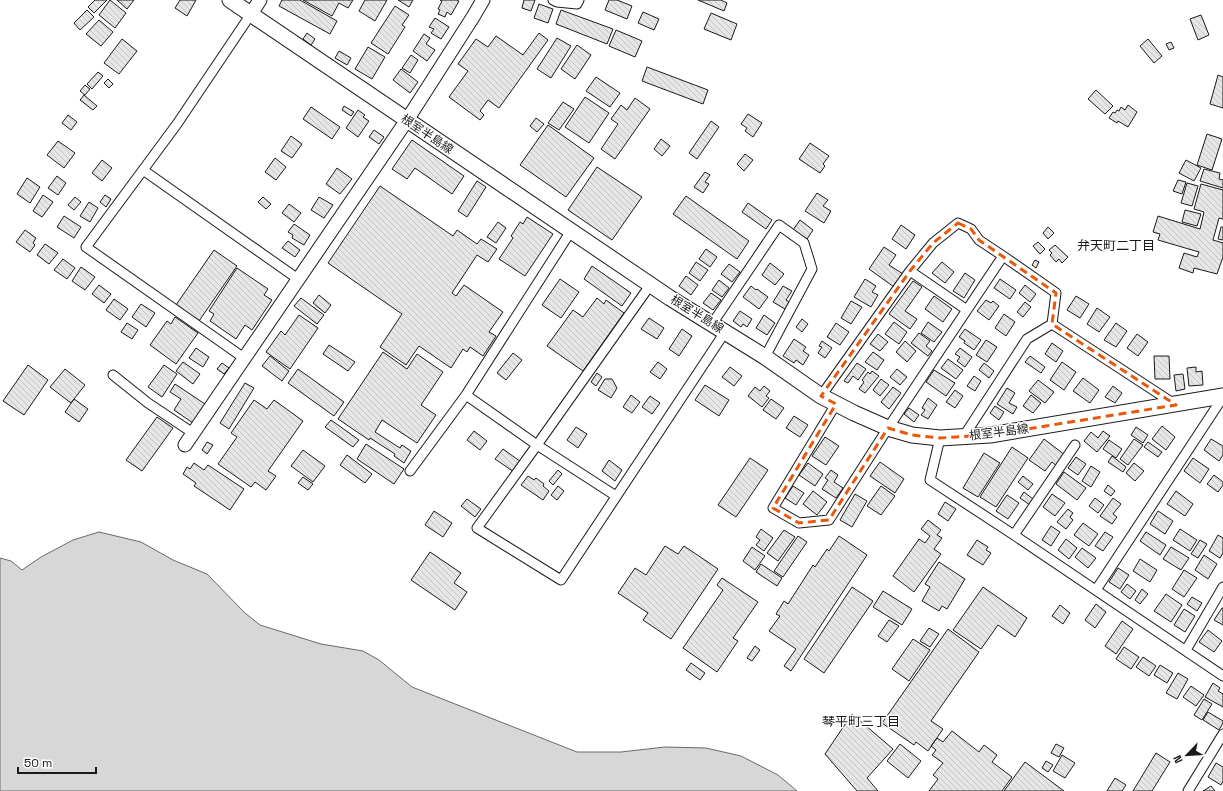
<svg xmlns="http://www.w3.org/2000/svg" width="1223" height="791" font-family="'Space Grotesk','Noto Sans JP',sans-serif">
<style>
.water{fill:#d7d7d7;stroke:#6a6a6a}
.building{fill:url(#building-back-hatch);stroke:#1a1a1a}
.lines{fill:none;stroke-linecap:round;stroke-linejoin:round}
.street-casing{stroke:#1a1a1a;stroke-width:11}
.secondary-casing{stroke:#1a1a1a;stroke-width:15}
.primary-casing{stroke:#1a1a1a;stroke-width:17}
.street{stroke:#fff;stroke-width:9}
.secondary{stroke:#fff;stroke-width:13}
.primary{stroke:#fff;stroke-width:15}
.marked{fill:none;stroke:#e8590c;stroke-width:3;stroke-dasharray:8 5;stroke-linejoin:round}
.labels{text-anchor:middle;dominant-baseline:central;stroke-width:3;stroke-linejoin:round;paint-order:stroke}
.street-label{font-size:12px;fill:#1a1a1a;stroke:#fff}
.neighbourhood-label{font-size:13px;fill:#1a1a1a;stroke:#fff}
</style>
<defs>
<pattern id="building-back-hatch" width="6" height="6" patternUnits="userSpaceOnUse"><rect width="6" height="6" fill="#e6e6e6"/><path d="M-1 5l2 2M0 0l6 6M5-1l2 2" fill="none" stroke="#c5c5c5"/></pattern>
</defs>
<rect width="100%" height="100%" fill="#fff"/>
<path class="water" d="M99 532 141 542 173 560 207 574 245 613 260 625 321 644 363 651 379 660 412 687 577 752H621L665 747 706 748 741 756 778 775 797 791H0V558L11 561 22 570 41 557 73 540Z"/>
<path class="building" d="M95 0H107L94 13 88 7Z
M110 0 126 13 115 28 99 15Z
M117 0H134L127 9Z
M180 0H196L187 16 175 8Z
M282 0H300L337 21 330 34 279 6Z
M303 0H353L348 8 339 3 332 16Z
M365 0H387L375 21 359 11Z
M398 0H413L409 7Z
M440 0H457L459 1 451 15 447 12 445 17 438 14 440 10 438 9 442 1Z
M524 0H535L531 11 522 8Z
M609 0H617L632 6 627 19 605 10Z
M698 0H721L727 3 724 11Z
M539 4 553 9 548 23 534 18Z
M395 6 409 15 402 25 405 27 388 54 371 43Z
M87 10 94 17 80 30 74 23Z
M561 10 613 29 607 44 556 24Z
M643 12 659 19 654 30 638 23Z
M711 13 737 24 731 40 704 29Z
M1201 15 1209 35 1198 40 1190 19Z
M435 18 449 27 441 39 431 33 434 29 429 27Z
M99 20 113 32 101 46 86 34Z
M616 30 642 41 635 57 609 46Z
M307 33 315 39 311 45 303 39Z
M539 33 548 40 499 108 488 100 480 111 484 115 480 120 449 97 468 71 458 64 476 39 488 47 496 36 523 55Z
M424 34 430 38 426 44 435 50 427 61 413 51Z
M557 38 571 46 551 78 537 69Z
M122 39 137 51 119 74 104 63Z
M1148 39 1162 56 1154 63 1140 46Z
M1171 42 1174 48 1169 50 1166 44Z
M577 45 591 55 575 79 561 69Z
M368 47 385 57 372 79 355 69Z
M339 51 351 58 347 65 335 58Z
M411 55 418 60 410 73 402 68Z
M647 67 708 90 703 104 642 81Z
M401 69 418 82 410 93 393 80Z
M98 72 103 76 92 89 87 84Z
M1218 75 1223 77V108L1210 104Z
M596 77 620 93 610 107 586 91Z
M108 79 113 84 109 88 104 83Z
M85 85 90 89 85 95 80 91Z
M1096 90 1113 106 1105 114 1088 99Z
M84 95 97 106 93 110 80 100Z
M585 97 609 113 589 143 565 127Z
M635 98 650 109 615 159 601 149 618 124 611 119 621 105 627 110Z
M563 102 574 109 559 130 548 123Z
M1128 105 1137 112 1128 127 1118 121 1117 123 1109 118 1113 112 1115 113 1117 110 1119 111 1121 107 1125 110Z
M344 106 354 112 351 116 342 110Z
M311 107 340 127 332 139 303 119Z
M358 110 365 115 363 117 369 121 358 137 346 128Z
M748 114 762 123 753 137 745 131 747 128 741 124Z
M68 115 77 122 71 130 62 123Z
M536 118 544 124 537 132 530 126Z
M711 121 719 127 697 159 689 153Z
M548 125 594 158 566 197 520 165Z
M374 130 384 137 379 144 369 137Z
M1207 134 1222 139 1212 170 1197 165Z
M291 136 302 144 292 158 281 151Z
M661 139 670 146 662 156 654 149Z
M412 140 464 176 452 194 415 168 407 179 392 169Z
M58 141 75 153 64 168 47 155Z
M810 143 829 156 823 164 825 166 820 173 799 159Z
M745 154 753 160 744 171 737 164Z
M275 158 286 167 276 180 265 172Z
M102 160 112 168 102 181 92 173Z
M1186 160 1201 168 1194 181 1179 173Z
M597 167 642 197 612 240 568 210Z
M337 168 352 179 340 194 326 184Z
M1204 169 1220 173 1219 179 1223 180V188L1200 181Z
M705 172 710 175 705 182 709 184 703 193 694 187Z
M57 176 66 183 58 195 48 188Z
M27 178 40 187 30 203 17 194Z
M1178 180 1186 182 1182 194 1173 191Z
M477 181 486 187 467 217 458 211Z
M1187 183 1198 186 1192 206 1181 203Z
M1201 184 1223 190V219L1219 218 1213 240 1223 243V257L1217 274 1194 268 1193 273 1179 268 1184 253 1197 257 1199 252 1158 240 1160 234 1153 232 1158 216 1200 229 1204 212 1194 209Z
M380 186 453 236 457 230 477 244 481 239 497 249 488 262 477 255 452 293 456 296 464 285 503 312 489 332 496 336 483 356 470 347 467 352 463 349 451 368 419 346 406 365 380 347 402 314 328 263Z
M817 193 828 200 823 206 831 211 824 223 805 211Z
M43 195 53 202 42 217 33 211Z
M105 195 111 199 106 207 100 202Z
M686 196 749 241 737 259 673 214Z
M75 197 81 202 74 210 68 205Z
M263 197 271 204 266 209 258 202Z
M319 197 333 205 324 218 311 210Z
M89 202 98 208 90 222 80 216Z
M748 203 772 220 766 229 742 212Z
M289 204 301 213 294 222 282 213Z
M1185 210 1201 214 1197 226 1182 222Z
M64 216 81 227 74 238 57 227Z
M527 217 553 234 525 276 499 259 513 238 511 236 520 222 523 224Z
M800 220 813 230 807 239 793 230Z
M498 222 506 228 496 243 487 237Z
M294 224 310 235 304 245 292 238 293 235 288 232Z
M901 225 915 235 906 249 892 239Z
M1048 227 1054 233 1048 239 1043 233Z
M1221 227H1223V240L1218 239Z
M25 230 36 238 33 243 35 245 30 252 16 242Z
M288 241 300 250 295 257 282 248Z
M1038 242 1045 249 1040 254 1033 246Z
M45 244 58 253 49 264 37 255Z
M1055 245 1068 257 1062 263 1059 259 1056 262 1050 255 1052 253 1049 250Z
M884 247 896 255 889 265 903 274 894 287 869 269Z
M706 249 717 257 710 267 699 259Z
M214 250 237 266 199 321 176 305Z
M63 259 75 268 67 279 54 270Z
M1035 260 1039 262 1036 268 1032 265Z
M696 262 708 270 700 281 689 273Z
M942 262 954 272 945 283 932 273Z
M770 263 784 274 775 285 762 275Z
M729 264 740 272 732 282 721 274Z
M592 266 631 293 622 306 584 279Z
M81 267 95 277 85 290 72 281Z
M237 268 268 289 264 295 272 300 252 330 245 325 236 339 210 321 214 314 209 311Z
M965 273 975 280 964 298 953 291Z
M686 276 698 285 691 295 679 286Z
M560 279 579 292 561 318 542 305Z
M865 279 876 286 872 292 878 295 871 307 854 297Z
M1000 279 1016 290 1010 299 994 288Z
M719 280 729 288 722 297 712 290Z
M913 281 922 287 905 311 917 319 910 329 889 314Z
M99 285 111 294 104 303 92 294Z
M1025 285 1036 294 1030 302 1019 293Z
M751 286 756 290 757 289 768 297 759 309 743 297Z
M783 286 792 291 786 300 789 302 785 309 773 302Z
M711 293 721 300 713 310 703 303Z
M319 295 331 305 325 313 313 303Z
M934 296 952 309 943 322 925 309Z
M1076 296 1089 304 1080 318 1067 310Z
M301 298 324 315 317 324 294 306Z
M597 298 604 304 606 300 624 313 583 371 547 346 573 310 583 317Z
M114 299 128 309 120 320 106 310Z
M986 300 991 303 993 301 999 306 989 320 977 311Z
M851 301 862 307 851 324 841 318Z
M1025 302 1031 307 1023 317 1017 312Z
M141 304 155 313 146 327 132 317Z
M1097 308 1110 317 1099 332 1087 324Z
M740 311 752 319 747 327 743 324 741 327 733 321Z
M1004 314 1015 322 1006 336 995 328Z
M299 315 318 328 290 369 266 352 281 331 285 335Z
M764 315 775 323 767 335 756 328Z
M175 317 198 333 176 364 150 345 167 321 171 324Z
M649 318 664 328 657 339 641 329Z
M802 319 808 324 802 332 796 327Z
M894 322 907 332 899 344 885 334Z
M928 322 942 332 934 342 921 333Z
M127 323 138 330 132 339 121 332Z
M836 323 849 332 840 345 827 337Z
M1116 323 1127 331 1116 347 1104 340Z
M682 329 692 336 679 356 669 349Z
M965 329 981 340 974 350 964 343 965 341 959 337Z
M919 333 930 341 926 346 932 351 928 356 911 343Z
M878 334 888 342 880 351 870 344Z
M1137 334 1148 342 1138 356 1127 348Z
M794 339 806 347 803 351 809 355 803 365 796 360 794 363 783 356Z
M986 340 997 347 987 362 976 355Z
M822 341 832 348 825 358 818 353 822 347 819 346Z
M905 341 916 351 907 362 896 352Z
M1052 343 1063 351 1056 362 1045 354Z
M329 345 355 362 348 371 323 354Z
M196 348 209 357 203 367 189 358Z
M960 348 972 357 965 367 957 361 960 357 955 354Z
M383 352 407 369 417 354 443 372 421 405 436 415 417 443 382 420 375 432 400 448 402 445 411 451 404 463 394 456 395 454 370 438 369 440 338 419Z
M873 352 884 360 877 370 865 362Z
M513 353 522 360 506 380 497 373Z
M270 356 289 371 282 381 262 366Z
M1030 356 1045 367 1041 373 1025 362Z
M1154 356H1169L1170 379H1155Z
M948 359 963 370 956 379 941 368Z
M183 362 200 374 193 384 176 371Z
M658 362 667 369 660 379 650 372Z
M1062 362 1076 372 1064 390 1050 380Z
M222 363 229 368 224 374 217 369Z
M857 363 866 369 858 380 853 376 848 383 844 381Z
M984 363 994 371 989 378 979 370Z
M28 365 48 380 24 415 3 401Z
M164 365 177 374 162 397 148 387Z
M730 367 742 376 734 386 722 377Z
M1196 367V372L1202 371 1203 385 1189 386 1187 368Z
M65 369 85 385 71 403 50 387Z
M298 369 344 402 334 416 288 383Z
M897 369 907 377 900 385 890 377Z
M934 370 955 383 946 396 926 382Z
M872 371 879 376 865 393 859 389 864 382 862 380 868 372 870 374Z
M597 373 602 377 596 386 591 382Z
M1183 374 1185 389 1176 391 1174 375Z
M974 376 981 381 975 391 967 386Z
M1083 378 1099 390 1090 403 1073 391Z
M605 379H612L617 388 611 398 598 390Z
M881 379 889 385 880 396 873 390Z
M1038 380 1054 392 1045 403 1029 391Z
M245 383 254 388 229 429 220 423Z
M175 384 205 404 193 423 174 410 181 399 170 392Z
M705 385 729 400 719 416 695 400Z
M764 386 770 391 766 396 769 398 762 407 748 396 755 387 760 391Z
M1113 386 1122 393 1115 403 1105 397Z
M893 387 901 393 889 409 881 402Z
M1007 388 1015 393 1009 403 1017 407 1013 414 997 404Z
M955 390 963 396 955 408 946 402Z
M631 395 640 402 632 413 623 407Z
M1031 395 1041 403 1033 413 1023 406Z
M650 396 660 403 652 414 642 407Z
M928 398 937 405 928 419 921 415 925 410 922 408Z
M74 399 88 409 79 422 65 412Z
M771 399 784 408 776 419 763 410Z
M254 400 267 409 274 400 303 421 268 471 276 476 266 490 255 482 251 487 218 464 237 437 231 433Z
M995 406 1004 412 999 420 990 413Z
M909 408 919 415 914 422 904 414Z
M794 416 808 425 800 437 786 428Z
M157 417 173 428 142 471 126 460Z
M331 420 359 440 353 447 325 427Z
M1162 426 1175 437 1166 450 1152 439Z
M576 427 587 434 578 448 567 440Z
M1136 427 1148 435 1143 443 1131 435Z
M474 431 487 441 480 450 467 440Z
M1103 431 1110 436 1097 452 1084 441 1091 432 1098 438Z
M825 437 839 446 826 465 812 456Z
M1044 439 1065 455 1057 466 1052 462 1045 471 1029 460Z
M1134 439 1143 445 1128 465 1120 459Z
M1211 439 1223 446V455L1219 461 1204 450Z
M1109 440 1122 449 1116 458 1103 449Z
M207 442 213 445 207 454 202 450Z
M1148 442 1162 452 1158 457 1144 447Z
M366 444 404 469 394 484 357 459Z
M1012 447 1028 458 996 507 980 497Z
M503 449 521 462 514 472 495 459Z
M303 450 325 466 313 482 291 466Z
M984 453 1000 463 978 497 963 488Z
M347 455 372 474 365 483 340 465Z
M1112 456 1126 467 1123 472 1108 462Z
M1076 457 1086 464 1078 475 1068 468Z
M750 458 768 470 736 517 718 505Z
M1193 458 1209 469 1200 483 1184 471Z
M609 460 622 470 615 481 602 471Z
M880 462 904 479 895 493 870 476Z
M194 463 204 470 208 465 244 489 230 510 194 486 196 483 183 474 187 467 190 469Z
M808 463 823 474 815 486 799 475Z
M1134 463 1144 471 1135 481 1126 473Z
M1091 466 1100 472 1091 487 1082 481Z
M558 470 562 474 553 485 549 481Z
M831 470 838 475 834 482 843 488 836 498 822 489 828 480 825 478Z
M1064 472 1086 488 1077 500 1056 484Z
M1214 475 1223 482V485L1218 492 1207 484Z
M528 476 534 480 536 478 544 484 543 486 549 491 543 500 521 485Z
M1023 476 1033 484 1028 490 1018 482Z
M303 477 313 484 308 490 298 483Z
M1108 485 1115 491 1111 496 1104 491Z
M558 486 564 491 557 500 551 495Z
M793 486 804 493 796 505 785 498Z
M881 486 895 496 881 515 867 506Z
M813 491 827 502 817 515 803 504Z
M1176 491 1193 504 1185 516 1167 504Z
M1024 492 1033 499 1030 505 1020 498Z
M855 494 867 501 852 527 840 520Z
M1052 494 1065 503 1055 516 1043 507Z
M1007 495 1019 503 1008 519 996 511Z
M1095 498 1104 505 1098 513 1089 506Z
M1113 498 1121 504 1113 514 1117 517 1112 524 1100 516Z
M467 499 481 509 475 517 461 506Z
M945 502 956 509 948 521 938 514Z
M1068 509 1073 513 1070 517 1073 520 1066 529 1057 522Z
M434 511 452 523 443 537 425 525Z
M1158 511 1173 521 1165 534 1150 524Z
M928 520 941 530 937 535 942 538 934 549 941 554 914 592 893 576 919 539 925 543 930 536 921 529Z
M1083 523 1098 534 1089 546 1074 535Z
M1051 526 1060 532 1051 546 1042 540Z
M761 529 773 538 764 551 756 545 760 540 756 537Z
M1180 529 1197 540 1190 551 1173 540Z
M784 530 795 537 778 561 767 553Z
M1105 532 1113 537 1103 551 1095 546Z
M1146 532 1166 545 1160 555 1140 541Z
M1218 535 1223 538V553L1220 558 1209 551Z
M798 536 807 542 783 577 774 571Z
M839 536 867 555 791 671 784 666 796 649 769 631 780 616 776 614 784 601 788 604 813 565 815 567 827 549 829 551Z
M1066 539 1077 548 1069 559 1058 550Z
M977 540 988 547 986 550 991 553 983 565 967 555Z
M1200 540 1207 544 1198 558 1191 554Z
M665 546 678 554 684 546 718 569 671 639 643 620 648 613 618 593 635 568 646 575Z
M752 547 765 556 755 570 743 561Z
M1171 547 1189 558 1181 570 1163 559Z
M1082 548 1096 558 1088 568 1075 557Z
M430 552 461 573 454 583 467 592 455 610 411 580Z
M1204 555 1217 564 1208 579 1195 570Z
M1140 559 1157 570 1150 582 1133 571Z
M939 562 965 579 947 609 942 606 939 611 922 601 930 587 925 584Z
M761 564 782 578 777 586 756 572Z
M1118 568 1129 575 1120 589 1109 582Z
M1184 570 1197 578 1184 597 1172 589Z
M722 578 758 602 733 638 738 641 717 672 683 648 723 590 717 585Z
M1127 584 1136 591 1130 599 1121 592Z
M852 587 873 601 824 673 804 659Z
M983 587 1027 618 1015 637 998 625 981 649 953 630Z
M1142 589 1148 594 1140 604 1135 600Z
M883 591 912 609 902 625 873 607Z
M1166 594 1182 605 1171 622 1154 611Z
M1192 597 1202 603 1197 611 1187 604Z
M1096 604 1106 612 1095 628 1085 620Z
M1060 605 1070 613 1063 624 1052 616Z
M1222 608H1223V625L1214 620Z
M1184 609 1195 616 1185 632 1174 625Z
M889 620 899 626 887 642 878 636Z
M1122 621 1133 629 1116 654 1105 646Z
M929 628 939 634 930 647 920 641Z
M948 629 979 652 931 721 943 729 928 751 916 742 914 745 882 723Z
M1208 630 1222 641 1214 652 1199 642Z
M913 639 930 650 909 681 892 669Z
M755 646 760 650 752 661 747 658Z
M1124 647 1139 657 1131 669 1116 659Z
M1143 657 1156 666 1149 676 1136 667Z
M691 663 705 673 700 680 686 670Z
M1160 665 1173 673 1167 683 1154 675Z
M1178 673 1188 679 1177 699 1166 693Z
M1213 683 1220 688 1218 691 1223 694V707L1205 697Z
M1191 686 1204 695 1196 706 1183 697Z
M1204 699 1212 704 1202 720 1194 715Z
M1208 712 1223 721V723L1219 730 1203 720Z
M852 714 893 749 867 778 878 791H857L825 754Z
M952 731 979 752 984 745 997 755 992 762 1012 777 1002 791H929L938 779 933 775 943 763 932 755 936 750 931 746 937 738 943 742Z
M900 744 921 761 908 778 887 761Z
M1056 744 1064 748 1059 757 1051 753Z
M1156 753 1170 762 1152 791H1133Z
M1062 755 1075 763 1065 778 1053 771Z
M1046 761 1053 765 1048 772 1042 768Z
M1025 762 1064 791H1004Z
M1216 763 1223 767V781L1221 785 1208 777Z
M1115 778 1126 785 1122 791H1107Z
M1211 786 1215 791H1203Z"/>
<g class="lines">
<g class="street-casing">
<path id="street" d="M553 0 557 2 577 4 579 0
M143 170 298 279
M910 271 967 310
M651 284 537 445 477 528 561 580 725 332
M712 324 779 225 804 243 812 269 765 357
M244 358 86 247 177 124 251 14
M113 375 148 403 193 433
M466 395 537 445 616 496
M821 396 910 271 933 243 958 223 971 229 979 240 1003 256
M836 404 773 508 799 523 829 520 888 428 1003 256 1056 293 1052 324
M964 436 1027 339 1052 324 1176 405
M940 438 930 480 1014 535 1223 676
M410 471 466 395 571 231
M1014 535 1075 445
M1096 590 1223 397
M1186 650 1223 587
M1188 791 1223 734"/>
</g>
<g class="secondary-casing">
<path id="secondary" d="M251 14 260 0
M185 445 407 120 473 17 483 0"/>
</g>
<g class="primary-casing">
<path id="primary" d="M230 0 670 298 765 357 821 396 854 413 888 428 912 435 940 438 990 435 1223 396"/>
</g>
<use href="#street" class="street"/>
<use href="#secondary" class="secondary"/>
<use href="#primary" class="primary"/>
</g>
<path class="marked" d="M958 223 971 229 979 240 1056 293 1052 324 1176 405 990 435 940 438 912 435 888 428 829 520 799 523 773 508 836 404 821 396 910 271 933 243Z"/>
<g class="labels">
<g class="street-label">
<text transform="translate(427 134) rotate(34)">根室半島線</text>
<text transform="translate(697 314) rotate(32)">根室半島線</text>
<text transform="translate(999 432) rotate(-7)">根室半島線</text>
</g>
<g class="neighbourhood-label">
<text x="1116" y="245">弁天町二丁目</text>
<text x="861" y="721">琴平町三丁目</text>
</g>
</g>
<g transform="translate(1187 755) rotate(245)" stroke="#ffffff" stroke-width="3" paint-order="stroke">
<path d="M0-3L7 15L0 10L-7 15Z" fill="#1a1a1a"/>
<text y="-6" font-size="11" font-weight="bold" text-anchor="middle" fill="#1a1a1a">N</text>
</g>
<path d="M18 767v6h78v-6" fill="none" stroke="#1a1a1a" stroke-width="2"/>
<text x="24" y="767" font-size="12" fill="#1a1a1a" stroke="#ffffff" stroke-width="3" paint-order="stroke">50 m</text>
</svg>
